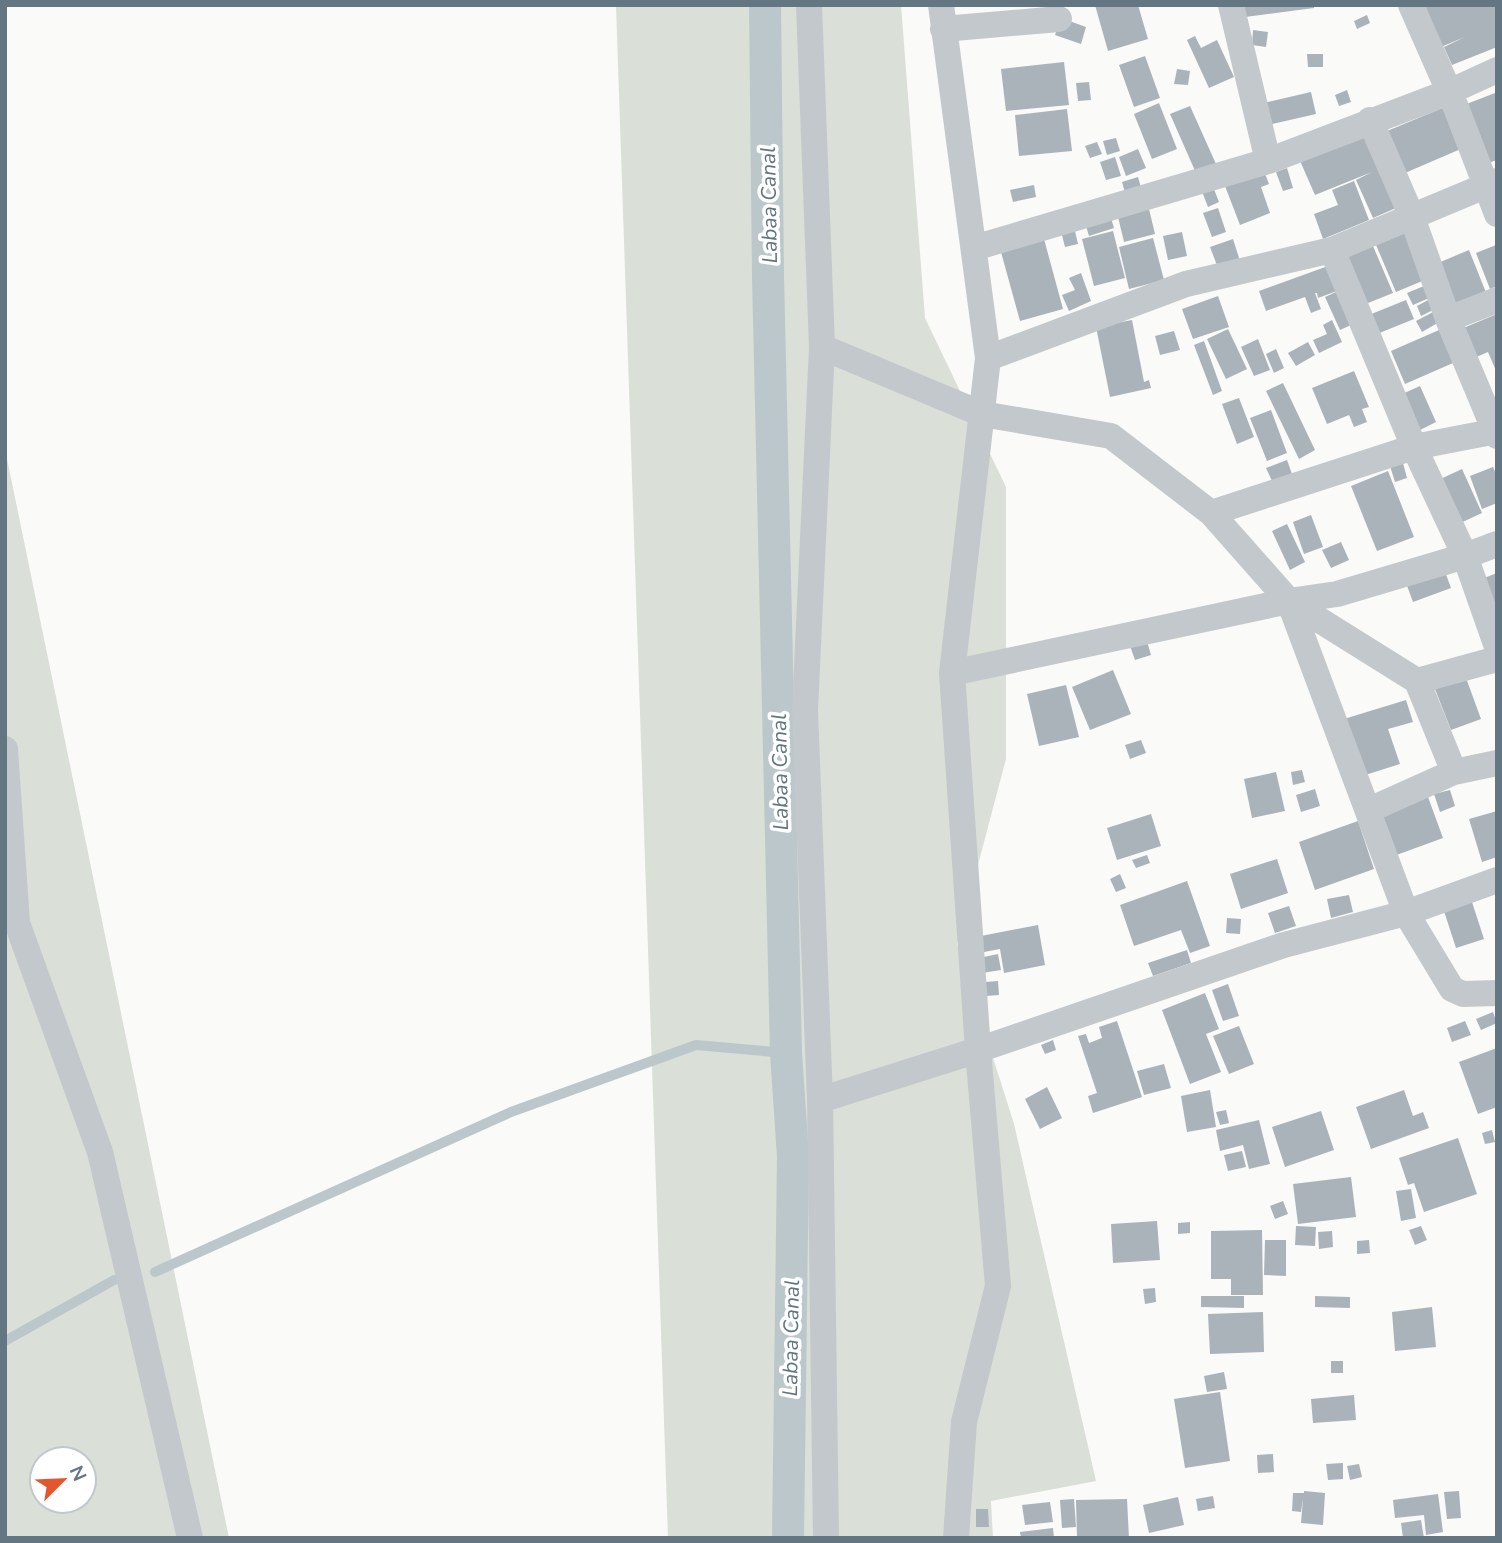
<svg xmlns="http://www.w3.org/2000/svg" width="1502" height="1543" font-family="'Nunito Sans',sans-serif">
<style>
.green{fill:#dadfd7;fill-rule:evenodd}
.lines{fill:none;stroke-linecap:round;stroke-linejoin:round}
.stream{stroke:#bbc7cb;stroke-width:10}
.canal{stroke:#bbc7cb;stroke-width:32}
.building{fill:#aab3b9}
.minor{stroke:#c3c8cc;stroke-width:26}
.labels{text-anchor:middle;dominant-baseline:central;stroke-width:7;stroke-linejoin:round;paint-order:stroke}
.water-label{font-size:21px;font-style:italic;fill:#60757c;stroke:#fff}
</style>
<rect width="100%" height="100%" fill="#fafaf8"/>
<path class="green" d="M616 5H901L925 318 1006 487V759L957 944 1014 1124 1096 1481 991 1501 993 1538H668Z
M5 449 229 1538H5ZM42 1459H84V1501H42Z"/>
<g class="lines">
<path class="stream" d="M155 1272 511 1112 696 1045 786 1053
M5 1341 114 1280"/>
<path class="canal" d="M765 5 768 276 786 1053 793 1157 788 1538"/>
</g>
<path class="building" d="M1095 5H1138L1148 39 1108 51Z
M1244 5H1314V8L1245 17Z
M1418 5H1496L1497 47 1452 65 1444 47 1465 37 1436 49Z
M1367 15 1370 23 1357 29 1354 21Z
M1061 18 1086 27 1081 44 1055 35Z
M1253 30 1268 32 1266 47 1252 45Z
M1195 36 1201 48 1217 40 1234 77 1209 88 1187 40Z
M1307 54H1323V67H1308Z
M1145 56 1160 98 1134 107 1119 65Z
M1064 62 1069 105 1006 111 1001 69Z
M1177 69 1190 71 1188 85 1174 84Z
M1089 82 1091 100 1078 101 1076 83Z
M1347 90 1351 102 1339 106 1335 95Z
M1311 92 1316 114 1264 126 1259 104Z
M1495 93 1497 160 1488 163 1464 105Z
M1159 103 1177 149 1152 159 1134 114Z
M1190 106 1216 164 1196 173 1170 114Z
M1445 107 1463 148 1405 173 1387 131Z
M1067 109 1072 151 1019 156 1015 115Z
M1367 130 1396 208 1373 218 1356 180 1372 172 1315 195 1297 154Z
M1116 138 1120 151 1107 155 1103 141Z
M1097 142 1102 154 1090 158 1085 146Z
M1138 149 1146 168 1126 176 1119 157Z
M1115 157 1121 176 1106 180 1100 162Z
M1287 168 1293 188 1283 191 1276 172Z
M1264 171 1269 184 1261 187 1270 213 1240 225 1225 186Z
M1138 177 1142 191 1126 196 1122 182Z
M1354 181 1369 220 1323 239 1314 214 1338 205 1332 190Z
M1212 184 1219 202 1208 207 1201 189Z
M1034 185 1036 197 1013 202 1010 190Z
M1218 208 1226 232 1212 237 1203 213Z
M1149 209 1155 234 1124 242 1118 217Z
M1111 218 1114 228 1089 236 1086 226Z
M1075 231 1078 244 1065 247 1062 235Z
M1113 231 1125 278 1094 286 1082 239Z
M1182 232 1187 256 1168 260 1163 236Z
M1407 232 1427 279 1396 292 1376 245Z
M1153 238 1164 280 1129 289 1119 247Z
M1044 239 1063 309 1020 321 1001 252Z
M1233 239 1240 261 1218 268 1210 247Z
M1496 245 1497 286 1490 289 1476 253Z
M1373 246 1393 293 1363 305 1343 258Z
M1469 250 1487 295 1456 307 1438 263Z
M1328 266 1337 291 1318 298 1317 293H1315L1321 309 1311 313 1305 297 1266 311 1259 291Z
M1081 273 1091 301 1069 311 1062 295 1075 290 1069 278Z
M1424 286 1429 298 1413 305 1407 293Z
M1336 292 1351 325 1340 330 1325 297Z
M1218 296 1229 327 1193 339 1182 309Z
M1430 299 1435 309 1421 316 1417 306Z
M1406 300 1414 319 1372 336 1364 317Z
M1435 311 1441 321 1422 332 1416 321Z
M1497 314V373L1488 352 1474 358 1461 329Z
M1132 320 1144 382 1149 380 1151 388 1110 397 1096 327Z
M1332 320 1342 342 1319 353 1313 340 1327 334 1323 325Z
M1228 329 1247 369 1226 379 1207 339Z
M1439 330 1453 363 1405 384 1391 351Z
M1174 331 1180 350 1160 355 1155 336Z
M1258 339 1270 370 1254 376 1241 347Z
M1204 341 1222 391 1213 395 1194 345Z
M1308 342 1315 355 1296 366 1288 353Z
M1276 349 1284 368 1274 373 1266 354Z
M1354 371 1369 407 1362 409 1367 422 1354 427 1349 415 1327 424 1312 388Z
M1283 383 1315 450 1299 459 1266 391Z
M1420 386 1436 422 1416 432 1400 395Z
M1239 398 1254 437 1237 444 1222 404Z
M1271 410 1287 453 1267 461 1250 418Z
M1287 460 1292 474 1272 481 1266 468Z
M1403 463 1407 478 1395 482 1390 466Z
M1493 467 1497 476V503L1482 509 1470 476Z
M1462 469 1482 513 1454 526 1434 482Z
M1388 471 1414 537 1377 551 1351 486Z
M1311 515 1323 547 1304 554 1293 522Z
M1287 524 1305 562 1290 570 1272 531Z
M1341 542 1349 560 1331 568 1322 550Z
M1444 569 1451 588 1413 602 1406 583Z
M1497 573V621L1479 580Z
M1146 638 1151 655 1135 660 1129 643Z
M1113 670 1131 714 1090 730 1072 687Z
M1466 678 1481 719 1451 730 1435 689Z
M1066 685 1079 737 1039 746 1027 694Z
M1406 700 1413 722 1388 729 1400 764 1362 776 1344 719Z
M1141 740 1146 753 1130 759 1125 745Z
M1302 770 1305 782 1293 785 1291 772Z
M1276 772 1285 811 1252 818 1244 779Z
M1315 789 1320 806 1301 812 1296 795Z
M1450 790 1455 806 1440 812 1434 794Z
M1428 797 1443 838 1391 857 1376 816Z
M1497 811V857L1482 862 1469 819Z
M1151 814 1161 846 1117 860 1107 828Z
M1358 821 1374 869 1315 890 1299 842Z
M1147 855 1150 863 1136 868 1132 860Z
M1277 859 1288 893 1241 909 1230 874Z
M1120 874 1126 888 1116 892 1110 879Z
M1187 881 1210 946 1190 953 1181 930 1134 946 1120 905Z
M1349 895 1353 912 1331 918 1327 899Z
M1471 899 1484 939 1456 948 1443 908Z
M1289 906 1296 926 1275 933 1268 913Z
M1227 918 1241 919 1240 934 1226 933Z
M1038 925 1045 965 1004 973 1000 949 984 952 981 936Z
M1187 950 1191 963 1153 976 1148 963Z
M998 954 1001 970 982 973 979 958Z
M998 981 999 995 986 996 985 982Z
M1228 984 1239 1016 1223 1021 1212 990Z
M1205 993 1219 1029 1206 1034 1221 1072 1190 1084 1162 1010Z
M1493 1012 1497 1023 1481 1030 1476 1019Z
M1117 1021 1142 1097 1093 1113 1088 1096 1097 1093 1078 1036 1086 1034 1089 1043 1102 1038 1099 1027Z
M1465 1021 1471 1035 1452 1042 1447 1028Z
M1239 1026 1254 1064 1229 1074 1213 1036Z
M1053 1040 1056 1050 1045 1054 1041 1045Z
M1497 1048V1107L1478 1114 1459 1062Z
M1164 1064 1171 1088 1144 1095 1137 1071Z
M1047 1087 1062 1118 1040 1129 1025 1099Z
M1210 1090 1216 1127 1187 1132 1181 1096Z
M1404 1090 1413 1116 1423 1112 1429 1128 1371 1149 1356 1107Z
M1226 1110 1229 1123 1220 1125 1216 1112Z
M1321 1111 1334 1150 1285 1167 1272 1127Z
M1259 1120 1270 1164 1249 1169 1243 1145 1220 1151 1216 1130Z
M1492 1130 1495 1142 1485 1144 1482 1133Z
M1458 1138 1477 1194 1424 1212 1414 1183 1408 1185 1399 1158Z
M1242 1151 1246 1167 1228 1171 1224 1155Z
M1351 1177 1356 1217 1298 1224 1293 1184Z
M1411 1189 1416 1218 1401 1221 1396 1191Z
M1283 1201 1288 1214 1275 1219 1270 1206Z
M1157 1221 1160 1260 1113 1263 1111 1224Z
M1190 1222V1233L1178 1234V1223Z
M1296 1226 1316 1227 1315 1246 1295 1245Z
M1421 1226 1427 1240 1415 1245 1409 1230Z
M1262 1230 1263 1295H1231V1279H1211V1231Z
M1332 1231 1333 1247 1319 1249 1318 1232Z
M1265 1240H1286V1276L1264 1275Z
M1369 1240 1370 1253 1357 1254V1241Z
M1155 1288 1156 1302 1145 1304 1143 1289Z
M1201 1296H1244V1308L1201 1307Z
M1315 1296 1350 1297V1308L1315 1307Z
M1432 1307 1436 1347 1395 1351 1392 1312Z
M1263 1312 1264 1352 1210 1354 1208 1314Z
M1331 1361H1343V1373H1331Z
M1224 1372 1227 1389 1207 1392 1204 1376Z
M1220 1392 1230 1461 1185 1468 1174 1399Z
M1354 1395 1356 1420 1313 1423 1311 1399Z
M1273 1454 1274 1472 1258 1473 1257 1455Z
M1343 1463V1479L1328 1480 1326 1464Z
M1359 1464 1362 1477 1350 1480 1347 1466Z
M1304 1491 1325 1493 1323 1525 1301 1523 1303 1498 1301 1512 1292 1511 1293 1493H1304Z
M1459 1491 1461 1518 1447 1519 1444 1492Z
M1438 1494 1443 1532 1426 1535 1424 1515 1395 1518 1393 1500Z
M1213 1496 1215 1508 1198 1511 1196 1499Z
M1178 1497 1184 1525 1149 1533 1143 1505Z
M1074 1499 1076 1527 1062 1528 1060 1500Z
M1127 1499 1129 1538H1077L1076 1500Z
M1050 1502 1053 1522 1025 1525 1022 1505Z
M976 1509H988L989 1527H976Z
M1421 1520 1424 1538H1403L1401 1523Z
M1053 1528 1054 1538H1021L1020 1532Z"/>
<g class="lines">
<path class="minor" d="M809 5 822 347 805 710 820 1100 826 1538
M941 5 988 358 952 673 978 1050 998 1286 964 1422 956 1538
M1231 5 1268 161
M1411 5 1455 105 1497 214
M943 29 1059 19
M1370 120 1412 217 1448 319 1497 436
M974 248 1268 161 1449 92 1497 70
M1332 250 1414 447 1465 556 1497 647
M1448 319 1497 300
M822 347 982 414 1111 436 1211 513 1289 601 1417 681 1454 772
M988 358 1186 284 1332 250 1497 181
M1211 513 1414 447 1497 431
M1289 601 1406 913 1452 989 1463 994 1497 993
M952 673 1289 601 1337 594 1465 556 1497 544
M1417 681 1497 659
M5 749 17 923 100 1152 190 1538
M1369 810 1454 772 1497 763
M820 1100 978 1050 1284 945 1406 913 1497 880"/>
</g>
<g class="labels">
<g class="water-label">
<text transform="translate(769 205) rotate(-91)">Labaa Canal</text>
<text transform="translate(780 772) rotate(-91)">Labaa Canal</text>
<text transform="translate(791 1338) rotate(-89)">Labaa Canal</text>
</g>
</g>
<rect width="1502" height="1543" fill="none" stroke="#657683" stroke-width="14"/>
<g transform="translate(63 1480) rotate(66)"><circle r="33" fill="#ffffff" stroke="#c1c8cd" stroke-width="2"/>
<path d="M0-5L12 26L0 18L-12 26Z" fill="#e4572e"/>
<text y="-10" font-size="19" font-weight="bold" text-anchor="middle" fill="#657683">N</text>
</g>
</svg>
